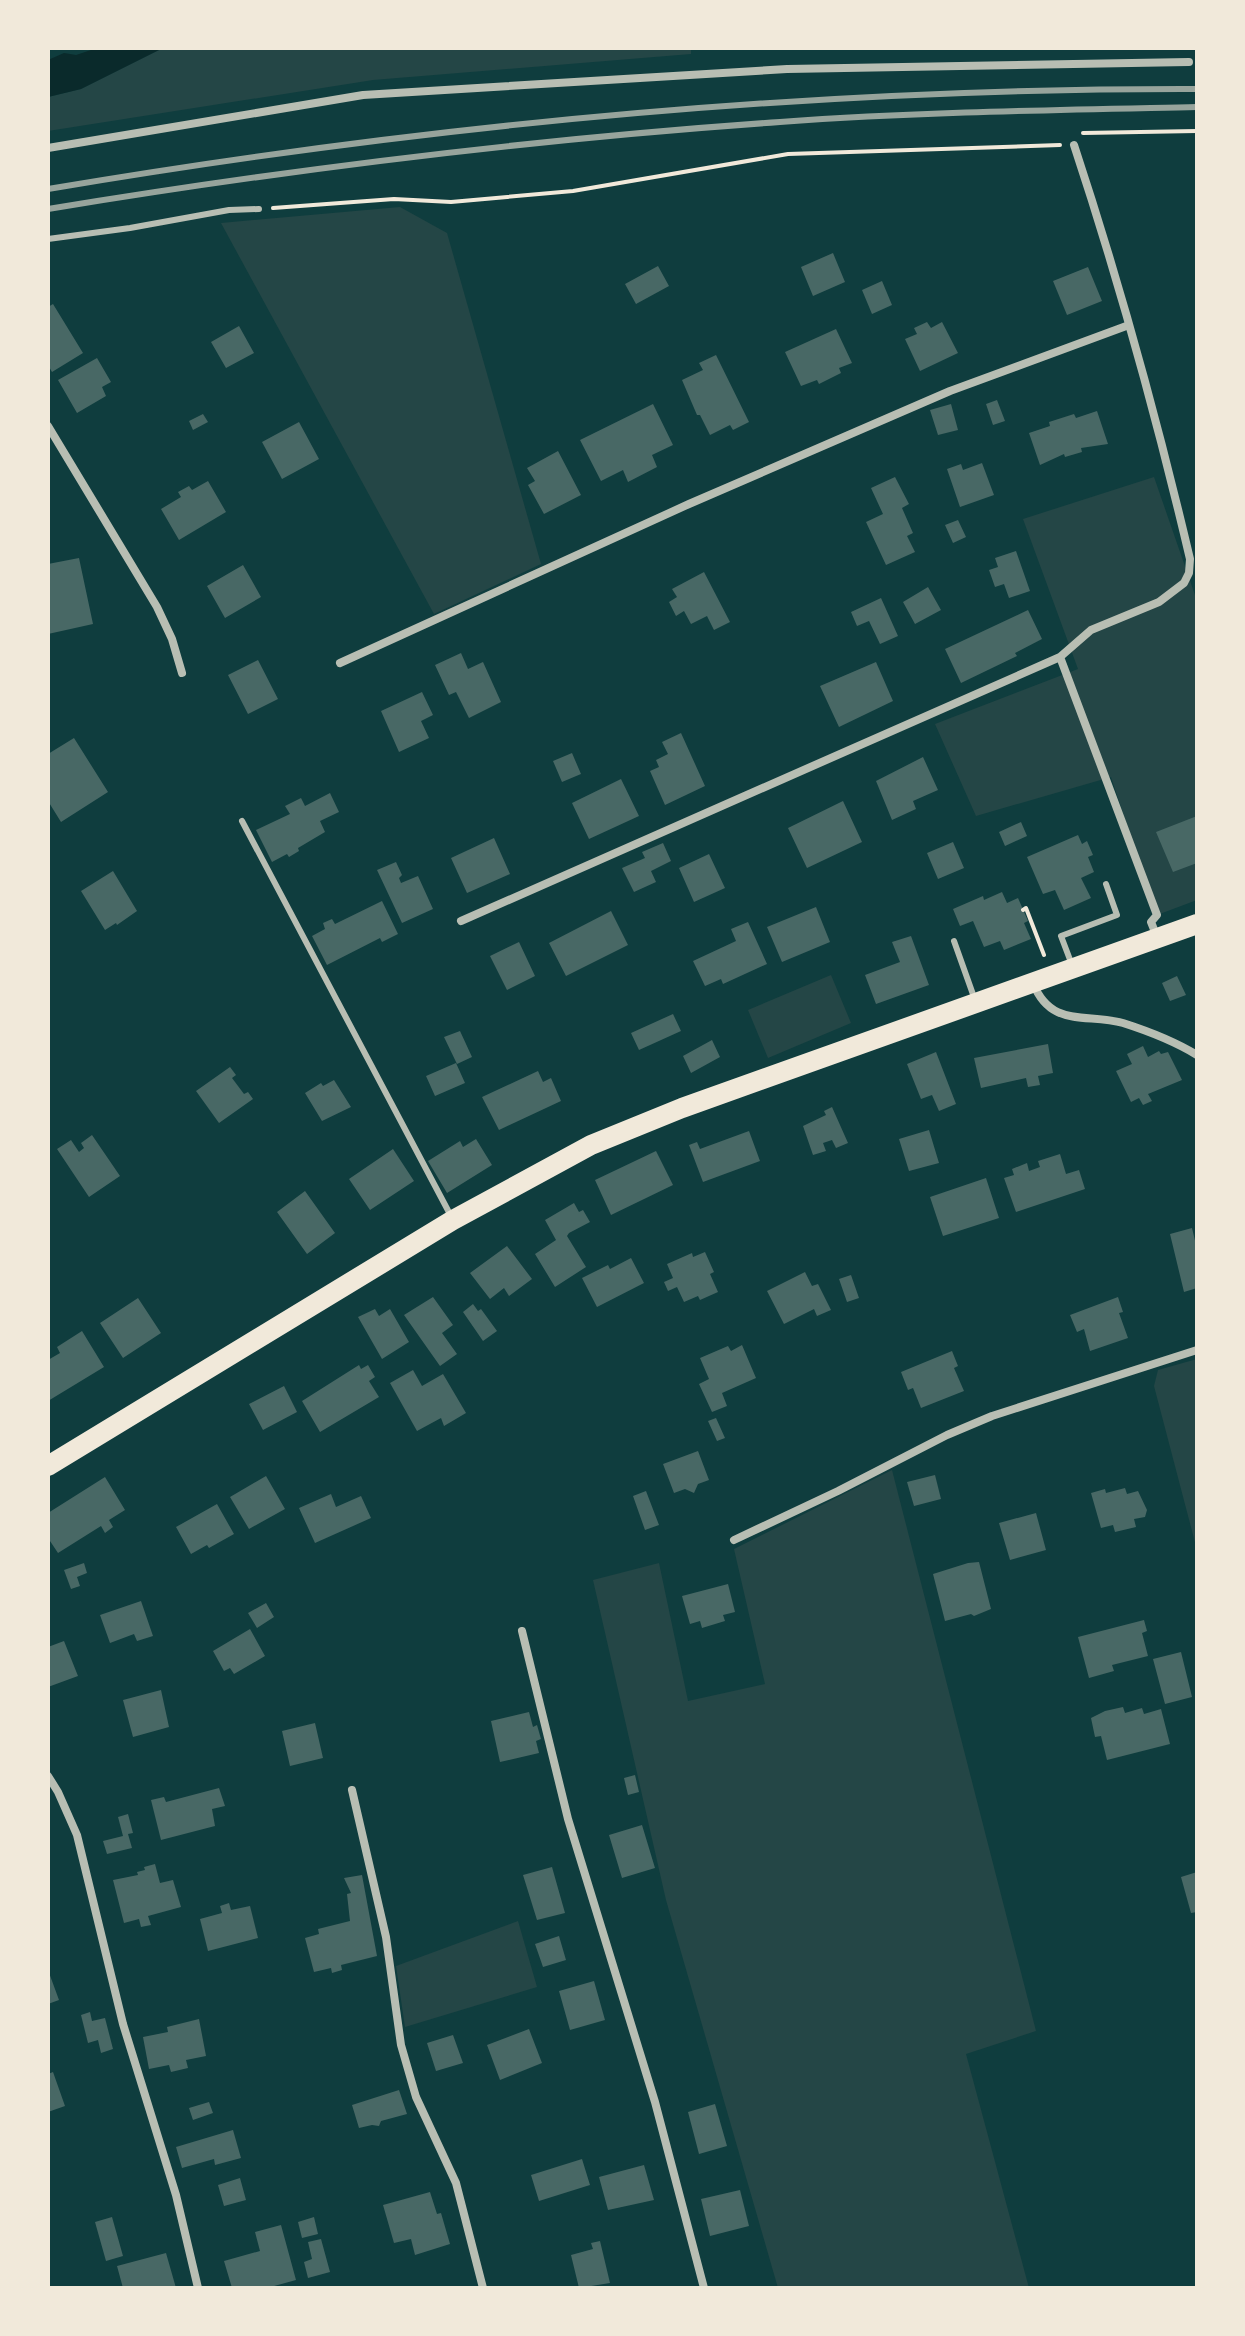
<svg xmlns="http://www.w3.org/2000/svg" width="1245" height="2336" font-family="Mulish,sans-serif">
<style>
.green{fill:#244646}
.water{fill:#0a2a2b}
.building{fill:#486865}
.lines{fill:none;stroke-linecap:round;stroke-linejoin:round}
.path{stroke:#f1e9da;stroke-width:4}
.service{stroke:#b8beb3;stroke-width:6}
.minor{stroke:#b8beb3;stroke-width:8}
.primary{stroke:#f1e9da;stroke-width:20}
.rail{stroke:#97a49c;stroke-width:6}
</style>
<rect width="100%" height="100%" fill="#0f3d3e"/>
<path class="green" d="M163 48H691V54L373 80 48 131V97L81 89Z
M400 207 447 233 541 564 434 614 221 223Z
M1154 477 1197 601V900L1157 915 1111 777 976 816 935 724 1078 669 1023 519Z
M831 975 851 1023 768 1058 748 1010Z
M1197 1359V1550L1154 1386 1158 1370Z
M892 1470 1036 2031 966 2054 1029 2288H778L666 1900 593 1580 659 1563 688 1701 765 1684 734 1549Z
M518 1921 537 1987 405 2027 396 1966Z"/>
<path class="water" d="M97 48H163L81 89 48 97V60L64 53 76 55Z"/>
<path class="building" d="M833 253 845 282 813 296 801 267Z
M658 266 669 286 636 304 625 284Z
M1088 267 1102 301 1067 315 1053 281Z
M882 281 892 305 872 314 862 290Z
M53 304 83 353 52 372 48 365V307Z
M927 322 931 328 942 322 958 353 920 371 905 339 917 334 914 328Z
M239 326 254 353 226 368 211 342Z
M836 329 852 363 839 368 841 373 819 384 817 380 801 386 785 352Z
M716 355 749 422 733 430 730 425 710 435 700 415H697L682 380 703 370 699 363Z
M97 358 111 382 102 387 106 396 77 413 58 380Z
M997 400 1005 421 993 425 986 404Z
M653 404 673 445 652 455 657 467 628 482 623 470 601 481 580 440Z
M951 404 958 430 938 435 930 410Z
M1097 411 1108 444 1081 448 1082 452 1065 457 1064 454 1040 465 1029 433 1050 426 1049 422 1074 414 1076 418Z
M203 414 208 422 193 430 189 421Z
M299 422 319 459 282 479 262 442Z
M558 451 581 495 544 514 528 485 535 481 527 468Z
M982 463 994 495 960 507 947 469 961 464 963 470Z
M895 477 909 504 902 508 913 533 907 536 915 552 886 565 866 522 883 514 871 488Z
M208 481 226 512 179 540 161 509 181 497 178 492 189 486 192 490Z
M958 520 966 537 953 543 945 525Z
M1016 551 1030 591 1009 598 1004 584 995 587 989 570 998 567 995 558Z
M79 558 93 624 48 634V564Z
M243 565 261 597 225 618 207 586Z
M704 572 730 622 714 630 707 616 691 624 684 611 676 616 669 602 677 597 672 589Z
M928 587 941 610 915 624 903 602Z
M881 598 898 636 880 644 869 621 857 626 851 612Z
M1028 610 1042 639 1015 653 1017 656 961 683 945 649Z
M461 653 468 669 483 662 501 702 469 718 456 692 449 695 435 665Z
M258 660 278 699 248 714 228 675Z
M876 662 893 701 839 727 820 686Z
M422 692 433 715 421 721 429 738 399 752 381 711Z
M681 733 705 786 665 805 650 771 659 767 656 760 668 754 662 742Z
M74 738 108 792 61 822 48 801V754Z
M572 753 581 774 562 782 553 761Z
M923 757 938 790 913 801 916 809 892 820 876 781Z
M621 779 639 816 589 839 572 803Z
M330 793 339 812 320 821 325 832 298 848 299 851 289 857 287 854 272 862 256 830 290 814 285 806 301 798 305 806Z
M843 801 862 842 807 868 788 828Z
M1197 816V863L1173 872 1156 832Z
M1021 822 1027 836 1005 846 999 832Z
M1078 835 1082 844 1087 841 1093 855 1088 857 1094 872 1081 878 1091 898 1064 910 1055 890 1043 894 1027 857Z
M494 838 510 874 467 893 451 858Z
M953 842 964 868 938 879 927 853Z
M663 843 671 861 651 871 656 882 634 892 622 868 645 858 642 852Z
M709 854 725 888 694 902 679 868Z
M396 862 402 875 399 878 401 883 418 876 433 909 402 923 377 870Z
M113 871 137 911 117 925 116 923 105 930 81 891Z
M1002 892 1007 903 1018 898 1028 921 1024 923 1031 939 1004 950 1000 941 984 947 973 921 960 926 953 909 983 896 984 900Z
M382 901 398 934 382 942 380 938 327 965 312 936 325 929 323 923 332 919 335 924Z
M816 907 830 942 782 962 767 927Z
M611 911 628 945 566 976 549 943Z
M748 922 767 964 723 984 721 979 705 986 693 961 736 941 731 929Z
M911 936 929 985 876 1004 865 975 900 962 892 942Z
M519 942 535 976 507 990 490 956Z
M1177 976 1186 995 1170 1001 1162 983Z
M673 1014 681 1031 639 1050 631 1033Z
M460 1031 472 1057 457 1064 444 1037Z
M712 1040 720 1057 691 1073 683 1056Z
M1048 1044 1053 1073 1038 1076 1040 1085 1028 1087 1026 1078 981 1088 974 1058Z
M1143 1046 1148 1057 1159 1051 1161 1054 1168 1052 1182 1080 1148 1094 1152 1101 1143 1105 1139 1098 1131 1102 1116 1071 1132 1064 1127 1054Z
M936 1052 956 1104 939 1111 932 1095 921 1099 907 1064Z
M456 1063 465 1083 435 1096 426 1076Z
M230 1067 236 1075 232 1078 244 1094 248 1092 253 1099 219 1123 196 1091Z
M538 1071 543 1082 551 1078 561 1101 499 1130 482 1097Z
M334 1080 351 1107 322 1121 305 1093 321 1083 323 1086Z
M832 1107 848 1143 836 1148 832 1140 823 1143 826 1151 813 1155 803 1126 826 1115 824 1111Z
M929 1130 939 1163 909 1171 899 1139Z
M749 1131 760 1161 703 1182 689 1145 697 1142 700 1149Z
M92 1135 120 1176 89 1197 57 1149 71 1140 79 1152 84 1148 81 1143Z
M476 1139 492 1165 447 1193 428 1161 460 1141 463 1147Z
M393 1149 414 1181 370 1210 349 1179Z
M656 1151 673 1185 611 1215 595 1180Z
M1060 1154 1066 1174 1079 1170 1085 1189 1016 1212 1004 1178 1014 1175 1012 1169 1027 1163 1029 1171 1040 1167 1038 1161Z
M986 1178 999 1218 943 1236 930 1197Z
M305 1191 335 1233 307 1254 277 1212Z
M574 1203 579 1212 583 1210 590 1222 569 1233 567 1236 586 1267 555 1287 535 1254 556 1240 545 1220Z
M1192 1228 1197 1249V1288L1184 1292 1170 1234Z
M507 1246 532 1279 509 1296 504 1288 490 1299 470 1273Z
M705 1252 714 1272 710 1274 718 1292 700 1300 698 1296 684 1302 677 1287 668 1291 664 1282 673 1278 667 1264 692 1253 693 1257Z
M631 1258 644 1283 597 1307 582 1278 608 1265 610 1269Z
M805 1272 812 1286 818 1284 831 1310 817 1316 814 1309 784 1324 767 1291Z
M851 1275 859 1298 847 1302 839 1279Z
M433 1297 453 1325 442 1333 457 1354 440 1366 404 1315Z
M1118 1297 1123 1312 1119 1313 1128 1338 1090 1351 1084 1329 1077 1332 1070 1315Z
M138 1298 161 1333 123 1358 100 1323Z
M473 1304 478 1311 481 1309 497 1331 483 1341 463 1312Z
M375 1309 379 1316 390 1309 409 1342 382 1359 358 1317Z
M82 1331 104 1367 48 1401V1360L60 1353 57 1347Z
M742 1345 756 1378 722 1393 727 1406 712 1412 699 1384 709 1379 700 1358 728 1346 731 1351Z
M952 1351 958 1366 954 1368 964 1391 921 1408 913 1388 908 1390 901 1372Z
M359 1365 361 1369 368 1365 375 1377 369 1381 379 1397 320 1432 302 1401Z
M413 1370 422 1386 443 1374 466 1413 444 1426 441 1418 417 1431 390 1383Z
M284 1386 297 1412 263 1430 249 1404Z
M716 1418 725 1438 717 1441 708 1421Z
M698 1451 709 1480 698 1484 694 1493 685 1489 674 1493 663 1464Z
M935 1475 941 1499 914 1506 907 1482Z
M266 1476 285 1509 249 1529 230 1497Z
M105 1477 125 1510 109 1520 113 1527 105 1533 101 1526 58 1553 48 1538V1513Z
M1125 1488 1127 1494 1138 1491 1147 1510 1145 1517 1134 1519 1136 1527 1115 1532 1113 1525 1101 1528 1091 1493 1105 1489 1106 1493Z
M646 1491 659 1525 645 1530 633 1496Z
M331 1494 336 1507 361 1496 371 1518 315 1543 299 1508Z
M217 1504 234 1534 209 1548 207 1545 191 1554 176 1527Z
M1036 1513 1046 1550 1010 1560 999 1523Z
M979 1562 991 1609 974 1616 971 1614 945 1621 933 1574 968 1563Z
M84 1563 87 1573 77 1577 80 1586 71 1589 64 1570Z
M728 1584 735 1612 723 1615 725 1621 702 1628 700 1621 690 1624 682 1596Z
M141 1601 153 1636 137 1641 134 1634 110 1643 100 1615Z
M266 1603 274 1617 257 1628 248 1613Z
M1144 1620 1147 1631 1142 1633 1148 1656 1112 1665 1114 1671 1089 1678 1078 1637Z
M250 1629 265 1656 234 1674 230 1668 224 1671 213 1651Z
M64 1641 78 1676 48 1687V1647Z
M1181 1652 1192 1697 1165 1704 1153 1659Z
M161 1690 169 1727 133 1737 123 1700Z
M1123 1707 1125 1713 1142 1708 1144 1714 1161 1709 1170 1744 1107 1760 1101 1736 1095 1737 1091 1718 1105 1711Z
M529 1712 533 1727 537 1725 541 1739 536 1741 539 1753 500 1762 491 1721Z
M315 1723 323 1758 290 1766 282 1731Z
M635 1775 639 1792 628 1795 624 1778Z
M219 1788 225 1806 212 1809 215 1826 161 1840 151 1800 164 1797 166 1802Z
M128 1814 133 1833 128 1834 132 1848 107 1854 103 1841 123 1836 118 1817Z
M642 1825 655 1868 622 1878 609 1835Z
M155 1864 160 1883 173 1880 181 1907 148 1916 151 1925 141 1927 139 1919 124 1923 113 1880 138 1875 137 1872 145 1870 144 1867Z
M552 1867 565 1913 537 1920 523 1875Z
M1197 1872V1912L1191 1913 1181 1877Z
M362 1875 377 1956 341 1965 342 1970 332 1973 331 1968 314 1972 305 1938 319 1934 318 1929 350 1921 347 1894 351 1893 344 1878Z
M229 1903 231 1910 250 1906 258 1938 208 1951 200 1919 222 1913 220 1906Z
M559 1936 566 1960 543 1967 535 1944Z
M48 1970 59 2000 48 2004Z
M594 1981 605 2020 570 2030 559 1991Z
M90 2012 92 2021 105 2018 113 2049 101 2053 98 2040 88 2043 81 2015Z
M199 2019 206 2056 186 2060 188 2068 171 2072 169 2065 149 2069 143 2037 168 2032 167 2027Z
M529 2029 542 2063 500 2080 487 2045Z
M453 2035 463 2063 436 2071 427 2043Z
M53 2072 65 2106 48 2112V2074Z
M399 2090 407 2114 381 2121 379 2126 372 2125 359 2128 352 2105Z
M209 2102 213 2113 193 2120 189 2108Z
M715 2104 727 2146 699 2154 688 2112Z
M233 2130 241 2158 215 2165 214 2159 182 2168 176 2147Z
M582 2159 590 2185 539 2201 531 2175Z
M644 2165 654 2200 608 2210 599 2177Z
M240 2178 246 2200 224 2206 218 2185Z
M740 2190 749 2226 710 2236 701 2199Z
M430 2192 437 2214 441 2213 450 2244 415 2255 411 2239 394 2243 383 2205Z
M112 2217 123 2256 106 2261 95 2222Z
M314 2217 318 2234 302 2238 298 2222Z
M281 2225 296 2280 267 2288H232L224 2261 260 2251 255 2232Z
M321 2239 330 2272 308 2278 304 2262 312 2259 308 2242Z
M600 2241 610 2283 579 2288 571 2255 593 2249 591 2243Z
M166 2253 176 2288H123L117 2266Z"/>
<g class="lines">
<path class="path" d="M1083 133 1197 131
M273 208 394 199 451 202 573 191 788 154 1060 145
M1023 910 1026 908 1044 955"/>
<path class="service" d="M48 239 130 228 229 210 259 209
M242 821 452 1218
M954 941 975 1000
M1072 965 1061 936 1117 915 1106 884"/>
<path class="minor" d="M48 148 363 95 787 69 1189 62
M48 426 157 607 172 639 182 673
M1060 657 1157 915 1151 922 1157 937
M340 663 689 504 950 391 1129 325
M461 921 1060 657 1091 630 1159 602 1184 583 1189 573 1190 559C1157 419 1119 281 1074 145
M1033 983C1051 1028 1085 1013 1123 1023 1148 1031 1174 1041 1197 1055
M734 1540 838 1491 947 1435 992 1416 1197 1350
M522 1631 568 1819 655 2102 704 2288
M48 1776 58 1792 77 1835 123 2024 176 2195 198 2288
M352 1790 386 1937 401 2045 416 2097 456 2183 483 2288"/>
<path class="primary" d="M48 1466 453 1220 591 1145 682 1108 1197 924"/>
<path class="rail" d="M48 189C427 125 813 88 1197 89
M48 209C291 169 535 139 780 122 919 112 1058 110 1197 107"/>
</g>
<rect width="1245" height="2336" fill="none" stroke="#f1e9da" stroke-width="100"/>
</svg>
